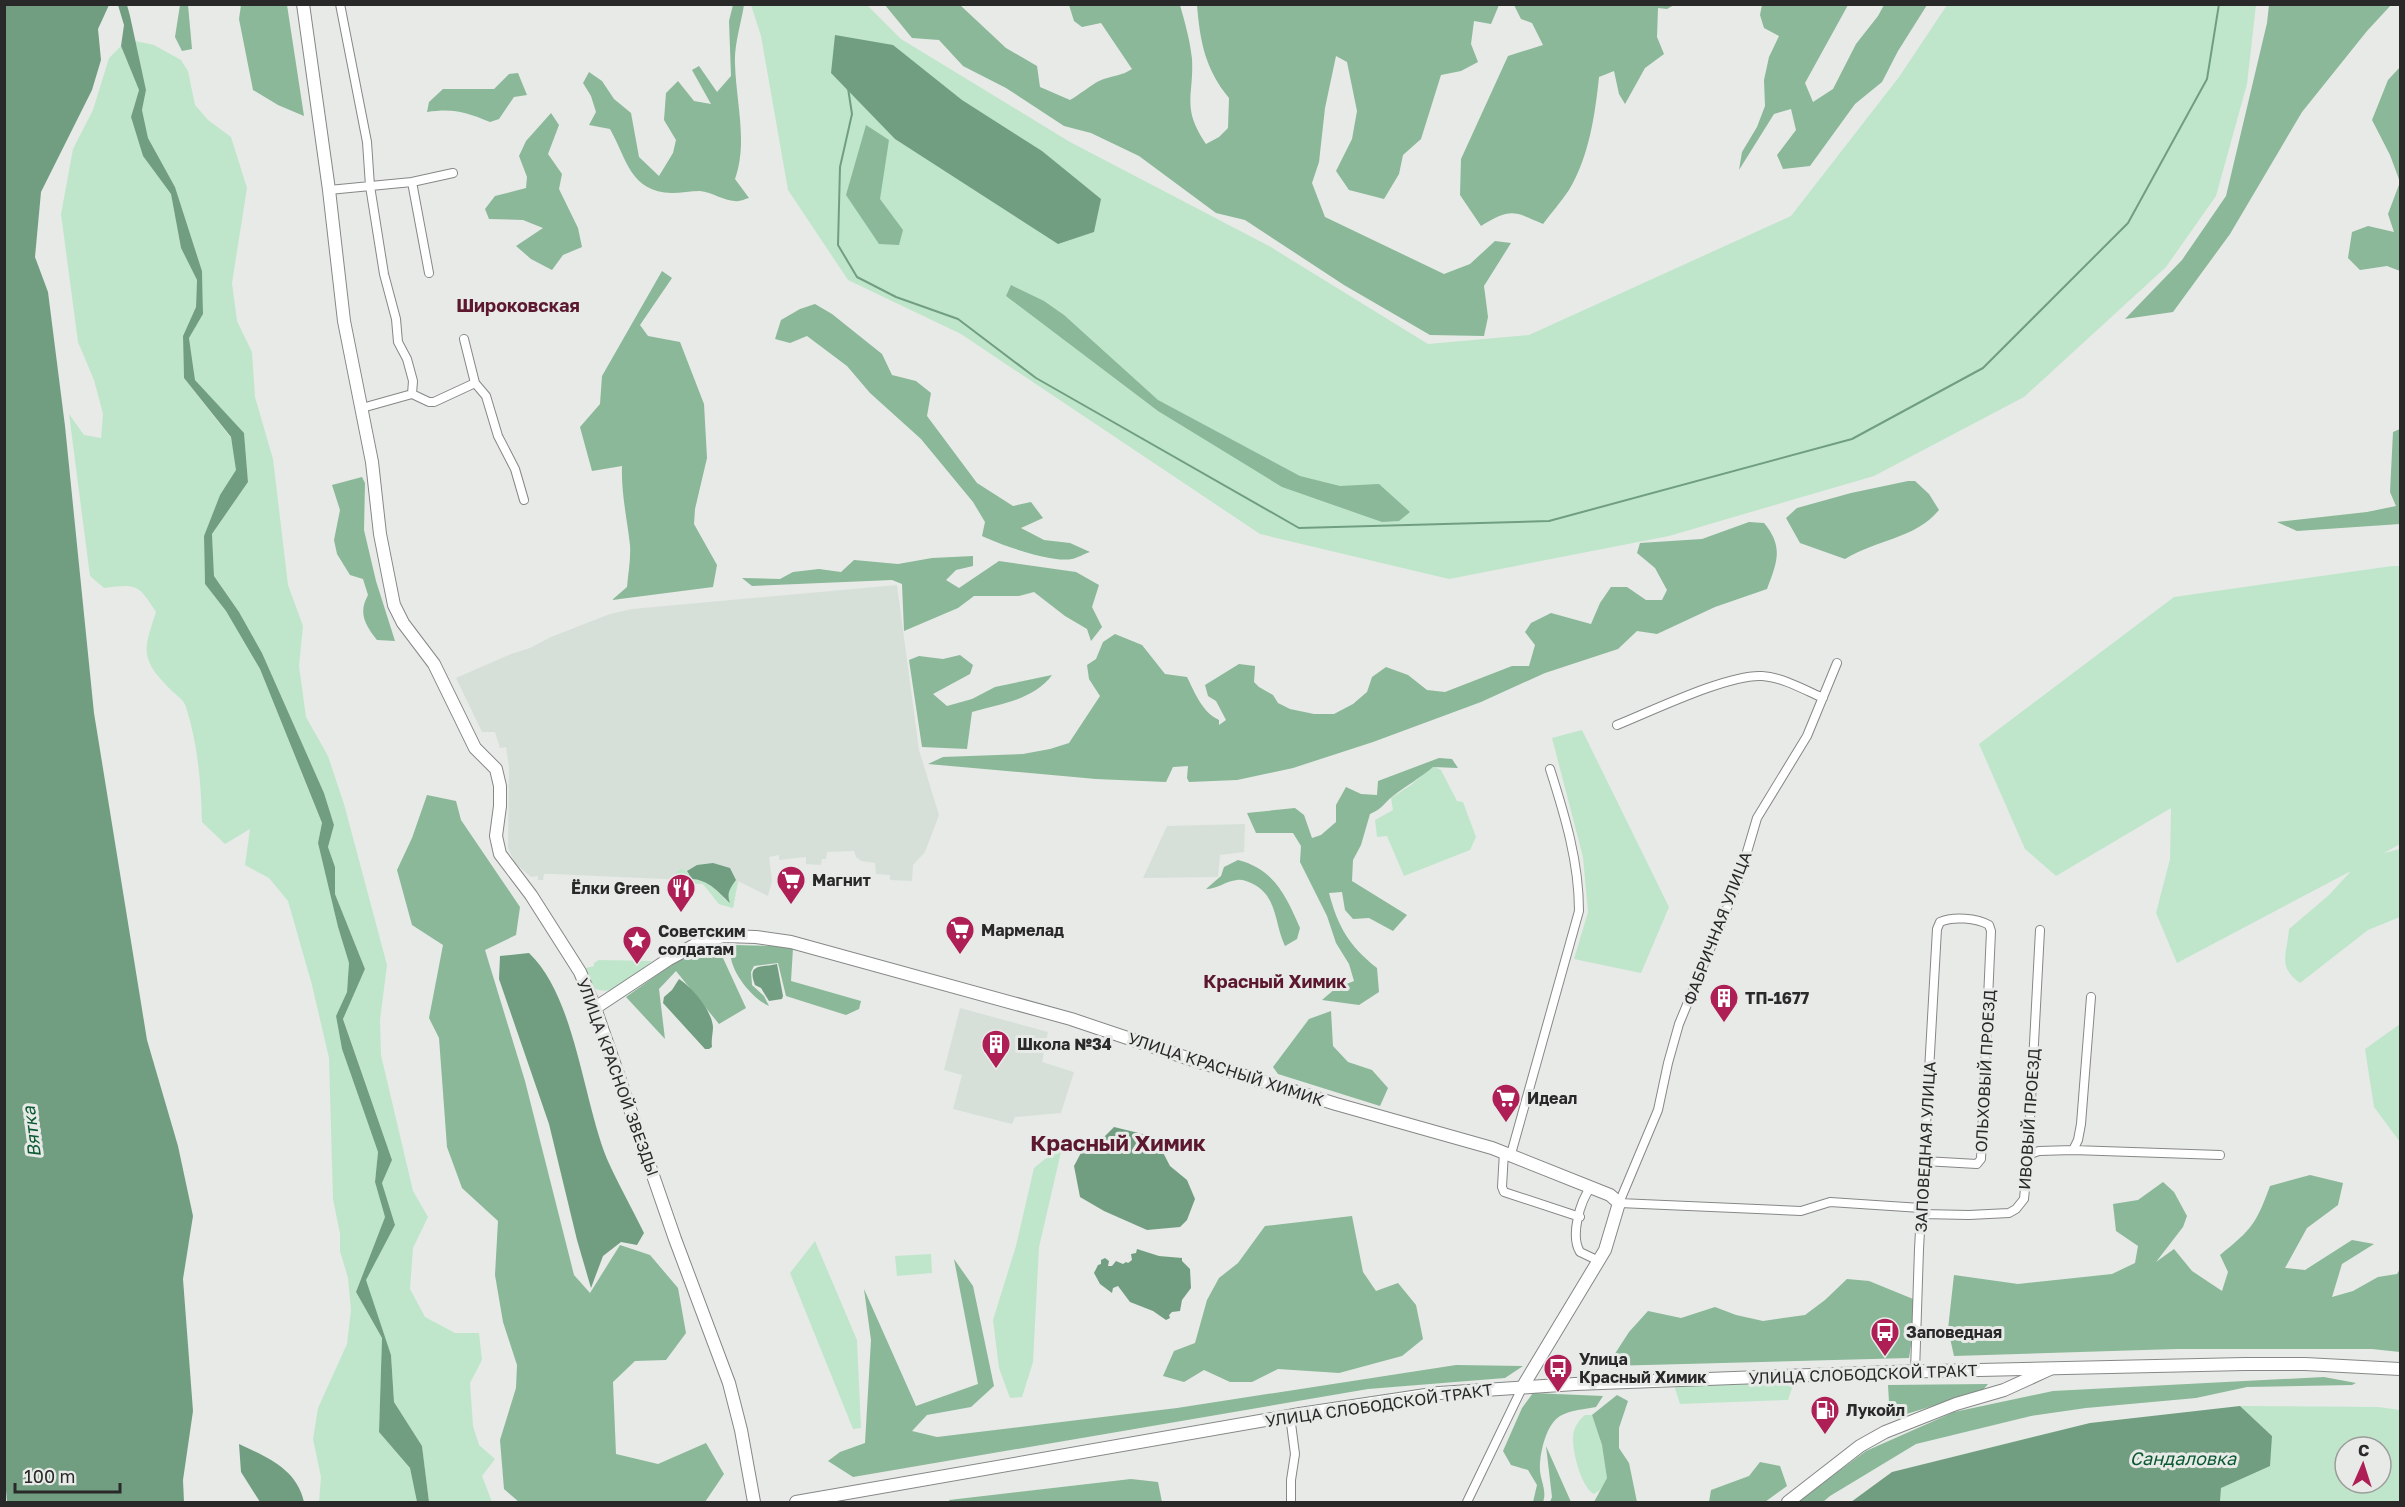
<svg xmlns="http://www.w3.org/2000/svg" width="2405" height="1507" font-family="'Golos Text',sans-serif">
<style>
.built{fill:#d6e0d9}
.green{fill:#bfe6cb;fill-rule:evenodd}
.forest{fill:#8ab898}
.water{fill:#719e80}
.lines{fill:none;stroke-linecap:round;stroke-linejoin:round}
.stream{stroke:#719e80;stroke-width:2}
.street-casing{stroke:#858886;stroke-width:10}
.secondary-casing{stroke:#858886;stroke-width:14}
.primary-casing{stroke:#858886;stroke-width:14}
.street{stroke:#fff;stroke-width:8}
.secondary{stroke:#fff;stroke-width:12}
.primary{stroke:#fff;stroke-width:12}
.labels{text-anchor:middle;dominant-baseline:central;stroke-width:6;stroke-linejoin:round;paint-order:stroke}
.poi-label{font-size:16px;font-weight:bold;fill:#282928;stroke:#e7eae7;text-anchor:start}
.street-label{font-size:16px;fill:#282928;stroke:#e7eae7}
.neighbourhood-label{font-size:18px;font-weight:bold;fill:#5c182e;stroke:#e7eae7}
.water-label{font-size:18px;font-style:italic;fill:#0c5a33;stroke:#e7eae7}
.district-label{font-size:22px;font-weight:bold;fill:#5c182e;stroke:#e7eae7}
</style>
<rect width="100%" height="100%" fill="#e7eae7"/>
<path class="built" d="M897 585 919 750 939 815 925 852 913 865 912 881 890 880V875L876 874 875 863 861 861 856 857 854 851 827 852 826 859H822L821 865 806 864V857L779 860V855L769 857 772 881 768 896 738 881 733 908 719 904 703 884H691L685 880 553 874H544L543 880H538V876L531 877 515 863 508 848 509 767 506 747 500 748 495 732H482L456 678 511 654 530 648 551 637 610 614 632 609Z
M1245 824 1244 852 1220 855 1218 877 1143 878 1167 826Z
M960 1008 1048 1032 1042 1062 1074 1072 1061 1113 1015 1117 1012 1124 953 1109 962 1075 944 1070Z"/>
<path class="green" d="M751 5H867L901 39 1070 142 1269 246 1428 344 1529 335 1791 216 1899 77 1947 5H2256L2247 84 2216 196 2166 267 2024 397 1874 476 1669 536 1449 579 1260 534 961 334 848 280 788 190 761 36Z
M135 41 154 45 181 60 188 71 195 105 208 120 231 137 247 188 232 283 237 321 252 352 255 397 273 459 288 585 303 626 299 666 306 717 328 756 344 804 387 965 380 1020 381 1055 413 1191 428 1217 413 1248 410 1289 425 1317 455 1333H479L482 1360 470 1383 473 1426 479 1445 495 1459 482 1476 492 1502H429L422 1446 394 1402 391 1355 365 1280 395 1225 382 1183 392 1160 343 1018 365 969 335 894V867L328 847 334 825 324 793 262 653 239 612 214 576 212 534 248 482 244 434 195 380 189 338 203 314 202 271 175 187 148 138 142 110 146 90Z
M121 46 139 90 131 117 143 156 171 194 181 248 197 280 196 307 183 336 184 378 231 438 237 470 220 495 204 536 205 584 226 611 260 669 322 824 318 843 338 927 349 963 347 992 336 1016 342 1049 378 1152 375 1182 385 1217 356 1292 382 1338 379 1432 410 1468 417 1502H319L321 1477 313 1439 318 1408 347 1344 351 1310 348 1278 340 1251V1234L333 1199 329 1058 312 985 288 901 269 878 245 865 250 829 225 844 202 822C201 784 198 744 186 707 184 700 176 695 171 690 140 659 143 651 156 612 138 584 137 584 104 588L90 576 69 414 84 435 101 438 103 414 94 380 78 342 61 214 73 149 93 110 109 58Z
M2392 566H2400V844L2384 853 2400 849V917L2368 930 2300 983C2277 966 2287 955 2289 929L2329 895 2351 871 2177 963 2156 913 2170 859 2171 808 2056 876 2025 849 1979 744 2174 597Z
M1582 730 1669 907 1641 973 1574 959 1588 912 1583 857 1552 738Z
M1433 766 1441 770 1457 801 1463 802 1476 837 1470 850 1404 876 1387 836 1377 837 1375 820 1393 810 1391 798 1411 785Z
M681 869 685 870 692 879C709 881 717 891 728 902L730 885 738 881 733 908 719 904 703 884C693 884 688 880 679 879L676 872Z
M599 960 652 961C637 973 615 999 594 988L586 968 594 966V963Z
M2400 1024V1142L2374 1107 2365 1049Z
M1061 1152 1039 1247 1033 1362 1022 1397 1010 1398 999 1368 993 1320 1016 1246 1034 1168 1045 1159Z
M815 1241 857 1340 861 1428 853 1429 790 1273Z
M931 1254 932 1273 897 1276 895 1256Z
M1794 1382 1788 1400 1680 1404 1674 1385Z
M2240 1406 2378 1407 2400 1410V1502H2220L2221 1488 2272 1436ZM2345 1447H2381V1483H2345Z
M1585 1415H1592C1597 1431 1611 1464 1607 1480 1605 1488 1600 1490 1594 1494 1581 1487 1572 1451 1573 1436 1574 1427 1578 1421 1585 1415Z"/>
<path class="forest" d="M180 5H188L192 49 182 51 175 37Z
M241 5H287L304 116 278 105 253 90 239 19Z
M733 5H744C741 24 734 45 735 64 736 102 748 143 735 179L749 198C745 199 739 202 735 201 724 201 712 192 700 191 691 191 681 193 672 193 630 192 627 159 610 129L589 125 596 112 591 96 583 83 589 72 602 81 614 99 631 113 639 157 659 176 673 153 676 140 664 120 666 93 678 81 694 101 711 104 692 70 699 66 717 92 731 76 729 21Z
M885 5H960L1006 48 1037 66 1040 87 1070 100C1079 95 1091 85 1099 81 1110 76 1122 76 1132 69L1101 23 1082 27 1074 21 1069 5H1180C1185 23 1190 40 1192 59 1194 97 1181 107 1206 144L1219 137 1228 128 1229 98C1205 69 1200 41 1197 5H1499L1491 24 1474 21 1471 44 1478 62 1461 71 1441 75 1421 139 1403 155 1399 174 1384 199 1349 190 1336 171 1352 139 1357 111 1347 62 1336 56 1325 108 1319 162 1312 183 1325 217 1444 274 1470 264 1495 241 1511 243 1484 286 1488 317 1484 336 1430 335 1344 285 1245 220 1216 213 1139 156 1091 133 1064 126 1006 88 963 66 939 40 912 38Z
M1514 5H1674L1667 9 1658 8 1657 37 1664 54 1645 68 1625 104 1619 94 1614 71 1599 77C1595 115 1589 157 1569 190 1561 202 1551 213 1543 224 1512 210 1510 209 1481 226L1460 195 1461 159 1508 56 1543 45 1532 23 1521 19Z
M1762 5H1848L1805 83 1813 102 1833 89 1856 44 1878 16 1884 5H1927L1898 51 1882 82 1855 104 1810 166 1783 169 1777 155 1796 130 1791 109 1774 114 1739 170 1742 152 1757 127 1765 106 1764 80 1769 57 1779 36 1764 28 1760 15Z
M2269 5H2391L2367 31 2302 112 2230 234 2173 312 2125 319 2182 260 2226 196 2267 23Z
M2400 67V271L2387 266 2360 270 2348 258 2352 232 2368 226 2394 232 2388 214 2400 182 2390 155 2372 120 2388 80Z
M518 73 527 95 514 97 499 119 490 122C466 112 453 108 427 112L429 102 443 89H494L509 74Z
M551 113 559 125 548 154 562 174 559 189 578 228 582 247 563 255 552 270 531 259 516 246 543 228 523 220 489 219 485 209 495 196 526 188 527 177 519 156 526 141Z
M866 125 889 140 880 199 903 230 899 245 879 244 846 195Z
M662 271 672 278 640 325 648 336 680 342 704 404 707 458 695 509 694 524 717 565 713 587 612 600 627 587C628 574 631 559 630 545 627 518 621 493 622 466L592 471 580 427 600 404 602 376Z
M1011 285 1044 301 1064 315 1158 400 1300 476 1340 486 1379 484 1410 512 1399 521 1382 522 1282 487 1158 411 1006 296Z
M815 304 832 314 882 354 892 375 916 381 931 393 927 416 977 483 1013 506 1031 502 1043 518 1021 528 1044 540 1070 543 1090 552C1084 554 1077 558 1072 559 1051 563 1001 545 982 536L985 522 973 502 921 439 870 393 847 366 807 336 790 343 775 339 781 320 800 309Z
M2400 429V524L2297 531 2277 522 2367 512 2396 506 2390 492 2393 432Z
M362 477 365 483 364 530 376 581 395 641 377 640C365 625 358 613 368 595L363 579 350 575 337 554 334 540 340 510 332 485Z
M1908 481H1915L1929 494 1939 510C1915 539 1875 540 1845 559L1800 543 1786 518 1797 508 1851 493Z
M1749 522 1764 523C1784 547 1777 562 1767 589L1715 607 1657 634 1637 631 1618 649 1545 673 1481 702 1373 742 1293 768 1237 780 1189 782 1187 778 1188 766 1173 767 1166 782 1096 779 928 764 943 757 1023 754 1050 749 1069 743 1100 696 1089 679 1087 665 1096 659 1103 642 1115 634 1142 645 1165 674 1187 677C1195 693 1202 712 1219 720V725L1226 720 1216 701 1208 696 1205 685 1239 664 1255 666 1254 682 1259 687 1273 695 1278 703 1290 709 1314 714H1334L1353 704 1367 692 1372 677 1386 667 1408 675 1427 690 1445 692 1512 666H1529L1535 645 1525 632 1531 623 1551 613 1591 624 1600 603 1611 587H1627L1646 600H1662L1667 590 1655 568 1637 553 1640 543 1702 539Z
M973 556V566L956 570 946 580 959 588 999 561 1076 572 1099 585 1092 607 1102 627 1091 641 1087 629 1065 616 1034 592 1019 596H974L958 608 904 631 902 584 892 580 752 586 742 578 780 579 793 572 819 569 841 572 854 560 898 564 932 558Z
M960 655 973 665 970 674 933 694 947 706 972 699 995 687 1052 675C1034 700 999 704 972 712L967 749 922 747 909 660 919 656 943 659Z
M1439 758 1452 759 1458 768 1433 767C1420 778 1406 786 1393 796 1383 804 1382 809 1370 814L1361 845 1353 860 1352 881 1407 915 1393 931 1369 918 1353 919 1345 910 1342 892 1329 893C1338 927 1349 946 1377 968L1379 992 1359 1005 1322 1000 1336 988 1354 981 1349 964 1336 943 1327 916 1300 862 1301 846 1293 833H1256L1247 813 1295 808 1304 815 1312 838 1321 835 1336 822V805L1346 787 1361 794 1377 795 1378 781Z
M427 795 456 801 461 820 520 907 516 935 485 950 525 1081 574 1275 590 1293 620 1245 650 1255 678 1288 686 1333 666 1360 635 1361 613 1382 616 1454 658 1464 706 1443 724 1474 705 1502H519L504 1489 500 1440 516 1388 517 1365 503 1322 495 1275 498 1221 462 1188 447 1147 439 1038 429 1018 443 945 412 925 397 870 412 838Z
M1238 860C1274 869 1286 896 1300 928L1297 939 1285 946C1274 923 1278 895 1251 883 1246 881 1242 879 1237 880 1226 881 1217 889 1206 889L1221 876 1224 867Z
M717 945 746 1008 719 1024 676 971 659 989 665 1039 626 997 695 948Z
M732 945 779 946 793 948 791 981 861 1001 859 1009 846 1015 786 996 778 963 754 966 751 972 752 985 764 996 769 1006C751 998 724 965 732 945Z
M1331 1011 1333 1046 1348 1062 1372 1070 1388 1088 1380 1106 1278 1074 1273 1067 1309 1019Z
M2310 1175 2343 1183 2338 1205 2307 1228 2285 1268 2305 1270 2352 1240 2374 1244 2342 1264 2332 1297 2353 1291 2378 1277 2397 1274 2400 1269V1352L2372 1349H2176L1954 1356 1948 1329 1954 1275 2018 1284 2112 1274 2135 1263 2138 1246 2116 1231 2113 1204 2138 1200 2163 1182 2174 1192 2187 1216 2183 1227 2156 1262 2174 1249 2192 1271 2222 1291 2228 1272 2220 1255C2252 1229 2256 1224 2270 1186Z
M1352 1216 1363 1272 1376 1291 1398 1283 1416 1305 1423 1339 1402 1356 1339 1373 1278 1369 1252 1382H1230L1204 1370 1184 1382 1163 1376 1174 1351 1195 1343 1207 1300 1219 1278 1238 1263 1265 1226Z
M954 1259 973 1286 994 1386 971 1407 927 1415 912 1431 937 1437 1177 1408 1456 1365 1523 1366 1505 1378 1368 1389 853 1477 828 1461 840 1452 865 1443 871 1340 864 1289 916 1406 978 1384Z
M1847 1279 1869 1281 1918 1301 1909 1358 1607 1366 1629 1332 1648 1311 1681 1318 1715 1307 1736 1315 1763 1321 1805 1315 1825 1300Z
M2324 1377 2356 1383 2352 1385 2247 1387 2196 1398 2086 1408 2031 1416 1916 1444 1830 1496 1823 1502H1797L1866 1451 1954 1412 2053 1391Z
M1988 1384 1982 1391 1890 1419 1888 1385Z
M1533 1393 1603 1396 1596 1407C1585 1409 1571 1410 1560 1416 1546 1424 1539 1455 1540 1471 1541 1481 1547 1492 1543 1502H1533L1537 1485 1528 1470 1511 1465 1503 1451 1522 1408Z
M1617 1395 1628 1401 1619 1428V1448L1629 1463 1637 1502H1594L1607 1478 1602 1445 1592 1415Z
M1546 1446 1571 1502H1550L1552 1497Z
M1760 1462 1780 1466 1787 1486 1765 1502H1709L1711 1490 1749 1476Z
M1131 1479 1158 1482 1162 1502H950L949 1500Z"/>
<path class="water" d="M4 5H109L98 29 101 60 92 90 41 192 35 257 48 292 65 426 94 713 147 1040 178 1146 193 1216 183 1279 193 1411 183 1480 184 1502H7L4 1468Z
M118 5H127L130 16 146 90 142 110 148 138 175 187 202 271 203 314 189 338 195 380 244 433 248 482 212 534 214 576 239 612 262 653 324 793 334 825 328 847 335 867V894L365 969 343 1019 392 1160 382 1183 395 1225 366 1280 391 1355 394 1402 422 1446 429 1502H417L410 1468 379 1432 382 1338 356 1292 385 1217 375 1182 378 1152 342 1049 336 1016 347 992 349 963 338 927 318 843 322 823 260 669 226 611 205 584 204 536 220 495 236 470 231 437 184 378 183 336 196 307 197 280 181 248 171 194 143 156 131 117 139 90 121 46 124 25Z
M835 35 893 45 962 100 1042 151 1101 199 1094 232 1058 244 895 139 831 73Z
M713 863 730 868 736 880C731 887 726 893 730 903 718 892 709 880 692 879L687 871 697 865Z
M529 953C575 996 583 1100 607 1159 618 1184 632 1208 644 1233L637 1245 621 1242 603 1256 591 1288 577 1240 549 1124 499 979 500 956Z
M777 964 783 996 782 999 769 1001 761 988 755 985C746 962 763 968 777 964Z
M679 979C693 988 712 1011 713 1027 713 1033 711 1040 712 1047L709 1049H705L663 1003 664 997 672 990Z
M1114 1127 1155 1137 1170 1166 1187 1180 1195 1199 1187 1220 1180 1227 1147 1230 1104 1211 1080 1197 1074 1166 1083 1149 1101 1140Z
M1137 1249 1159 1256 1182 1258V1261L1190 1269 1191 1288 1182 1300 1180 1311 1172 1312 1169 1315 1170 1318 1166 1320 1153 1311 1130 1302 1118 1286 1113 1288 1112 1293 1100 1284 1094 1273 1098 1265 1101 1264V1260L1105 1258 1109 1261 1108 1266H1112L1116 1261 1123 1264 1126 1262 1128 1263 1132 1260 1131 1254 1136 1253Z
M2240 1406 2272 1436 2270 1466 2221 1488 2220 1502H1851L1892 1472 2090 1423Z
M239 1444C267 1457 297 1469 304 1502H260L241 1472Z"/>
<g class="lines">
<path class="stream" d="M848 88 852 114 840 167 838 245 857 277 896 297 958 319 1036 378 1299 528 1549 521 1852 439 1983 368 2128 223 2207 79 2219 4"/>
<g class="street-casing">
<path id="street" d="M340 4 367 142 370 186 384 274 396 319 398 342 407 359 413 381 412 394
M412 182 429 273
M329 190 412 182 453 173
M464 339 475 383 486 396 498 436 515 469 524 500
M362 408 412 394 429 402H434L475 383
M1837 663 1807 736 1757 818 1739 879 1679 1024 1668 1063 1658 1110 1619 1203 1801 1211 1830 1202 1921 1208
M1617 725C1652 711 1728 674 1762 676 1782 677 1805 690 1823 698
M2073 1150 2078 1140 2081 1124 2091 997
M1504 1152 1502 1187 1504 1192 1580 1217
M1511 1154 1579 911C1579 862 1565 816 1550 769
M2028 1157 2033 1153 2039 1151 2073 1150 2220 1155
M1591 1187C1580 1201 1570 1236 1580 1252L1599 1261
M1921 1214 1969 1215 2009 1213 2016 1209 2024 1199 2028 1157 2040 930
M1915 1372 1919 1249 1937 929 1940 922C1953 916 1977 918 1989 925L1991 931 1981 1159 1977 1164 1924 1161
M1290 1416 1295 1454 1291 1480V1502
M1467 1502 1523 1386"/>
</g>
<g class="secondary-casing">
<path id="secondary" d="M303 4 329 190 344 321 372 462 380 534 394 605 403 623 434 664 475 748 496 769 500 786V806L496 836 500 854 531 895 580 972 595 1008 675 1239 729 1383 741 1430 754 1502
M595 1008 669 959 704 940 724 936 756 937 791 942 1071 1019 1193 1060 1336 1104 1492 1148 1610 1195 1619 1203 1605 1250 1523 1386
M1788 1502 1860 1446 1885 1432 1956 1404 2004 1390 2050 1369"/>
</g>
<g class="primary-casing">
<path id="primary" d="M796 1502 1300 1414 1439 1393 1575 1384 1891 1372 2245 1364H2305L2400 1369"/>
</g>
<use href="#street" class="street"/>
<use href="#secondary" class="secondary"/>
<use href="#primary" class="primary"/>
</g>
<defs>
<g id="supermarket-pin" transform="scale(1.5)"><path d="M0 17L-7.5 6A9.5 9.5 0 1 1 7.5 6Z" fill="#ae1f55" stroke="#e7eae7"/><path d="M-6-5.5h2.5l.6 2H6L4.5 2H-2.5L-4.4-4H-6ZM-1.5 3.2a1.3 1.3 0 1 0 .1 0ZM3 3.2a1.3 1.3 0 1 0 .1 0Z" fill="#fff"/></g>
<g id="restaurant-pin" transform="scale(1.5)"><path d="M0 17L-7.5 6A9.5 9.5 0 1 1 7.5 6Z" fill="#ae1f55" stroke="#e7eae7"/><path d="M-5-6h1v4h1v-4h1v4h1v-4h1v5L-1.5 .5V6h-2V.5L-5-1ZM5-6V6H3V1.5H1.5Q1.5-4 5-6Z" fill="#fff"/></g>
<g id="sight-pin" transform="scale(1.5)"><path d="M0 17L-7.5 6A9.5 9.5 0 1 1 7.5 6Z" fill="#ae1f55" stroke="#e7eae7"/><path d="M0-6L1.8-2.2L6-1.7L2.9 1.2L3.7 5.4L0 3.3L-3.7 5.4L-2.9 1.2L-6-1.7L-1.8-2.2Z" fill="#fff"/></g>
<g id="building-pin" transform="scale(1.5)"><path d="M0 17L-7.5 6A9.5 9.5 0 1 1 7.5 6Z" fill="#ae1f55" stroke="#e7eae7"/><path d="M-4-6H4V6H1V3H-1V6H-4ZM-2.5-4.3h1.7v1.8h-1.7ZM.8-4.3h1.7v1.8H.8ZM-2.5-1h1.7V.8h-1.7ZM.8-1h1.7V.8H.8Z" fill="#fff"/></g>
<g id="bus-pin" transform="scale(1.5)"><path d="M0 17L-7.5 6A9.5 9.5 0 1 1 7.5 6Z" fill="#ae1f55" stroke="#e7eae7"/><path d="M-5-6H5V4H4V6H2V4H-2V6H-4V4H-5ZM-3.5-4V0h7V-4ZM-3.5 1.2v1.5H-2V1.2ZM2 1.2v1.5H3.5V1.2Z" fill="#fff"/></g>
<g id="fuel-pin" transform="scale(1.5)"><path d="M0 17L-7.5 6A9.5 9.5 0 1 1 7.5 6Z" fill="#ae1f55" stroke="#e7eae7"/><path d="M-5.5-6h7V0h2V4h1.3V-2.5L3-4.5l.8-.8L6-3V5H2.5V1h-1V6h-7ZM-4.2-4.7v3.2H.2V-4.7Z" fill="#fff"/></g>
</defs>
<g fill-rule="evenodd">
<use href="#supermarket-pin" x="791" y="880"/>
<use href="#restaurant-pin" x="681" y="888"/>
<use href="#supermarket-pin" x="960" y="930"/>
<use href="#sight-pin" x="637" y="940"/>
<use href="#building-pin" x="1724" y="998"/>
<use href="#building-pin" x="996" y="1044"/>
<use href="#supermarket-pin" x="1506" y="1098"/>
<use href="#bus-pin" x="1885" y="1332"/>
<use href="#bus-pin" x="1558" y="1368"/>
<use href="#fuel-pin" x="1825" y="1410"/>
</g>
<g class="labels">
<g class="poi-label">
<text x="812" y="880">Магнит</text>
<text x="660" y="888" text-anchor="end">Ёлки Green</text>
<text x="981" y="930">Мармелад</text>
<text x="658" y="931">Советским<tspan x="658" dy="18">солдатам</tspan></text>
<text x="1745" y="998">ТП-1677</text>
<text x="1017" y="1044">Школа №34</text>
<text x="1527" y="1098">Идеал</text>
<text x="1906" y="1332">Заповедная</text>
<text x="1579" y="1359">Улица<tspan x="1579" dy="18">Красный Химик</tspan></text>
<text x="1846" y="1410">Лукойл</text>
</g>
<g class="street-label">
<text transform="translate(1717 928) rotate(-69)">ФАБРИЧНАЯ УЛИЦА</text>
<text transform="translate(1226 1069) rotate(18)">УЛИЦА КРАСНЫЙ ХИМИК</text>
<text transform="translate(1985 1071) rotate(-87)">ОЛЬХОВЫЙ ПРОЕЗД</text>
<text transform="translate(618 1077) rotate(70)">УЛИЦА КРАСНОЙ ЗВЕЗДЫ</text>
<text transform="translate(2029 1119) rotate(-86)">ИВОВЫЙ ПРОЕЗД</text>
<text transform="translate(1925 1147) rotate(-87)">ЗАПОВЕДНАЯ УЛИЦА</text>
<text transform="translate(1863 1374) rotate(-2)">УЛИЦА СЛОБОДСКОЙ ТРАКТ</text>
<text transform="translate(1379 1405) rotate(-8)">УЛИЦА СЛОБОДСКОЙ ТРАКТ</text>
</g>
<g class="neighbourhood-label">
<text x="518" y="305">Широковская</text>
<text x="1275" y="981">Красный Химик</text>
</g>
<g class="water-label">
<text transform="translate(31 1132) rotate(-97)">Вятка</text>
<text x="2183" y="1458">Сандаловка</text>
</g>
<g class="district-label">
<text x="1118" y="1142">Красный Химик</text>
</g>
</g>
<rect width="2405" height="1507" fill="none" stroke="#282928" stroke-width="12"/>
<g transform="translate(2363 1465) rotate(3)"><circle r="28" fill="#e7eae7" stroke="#9b9d9b" stroke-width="1.5"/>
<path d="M0-4.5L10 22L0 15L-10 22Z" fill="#ae1f55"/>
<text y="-9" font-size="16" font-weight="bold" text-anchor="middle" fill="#282928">С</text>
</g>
<path d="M15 1483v9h105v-9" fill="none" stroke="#282928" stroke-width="3"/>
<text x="24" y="1483" font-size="18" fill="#282928" stroke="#e7eae7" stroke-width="4.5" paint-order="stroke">100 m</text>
</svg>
